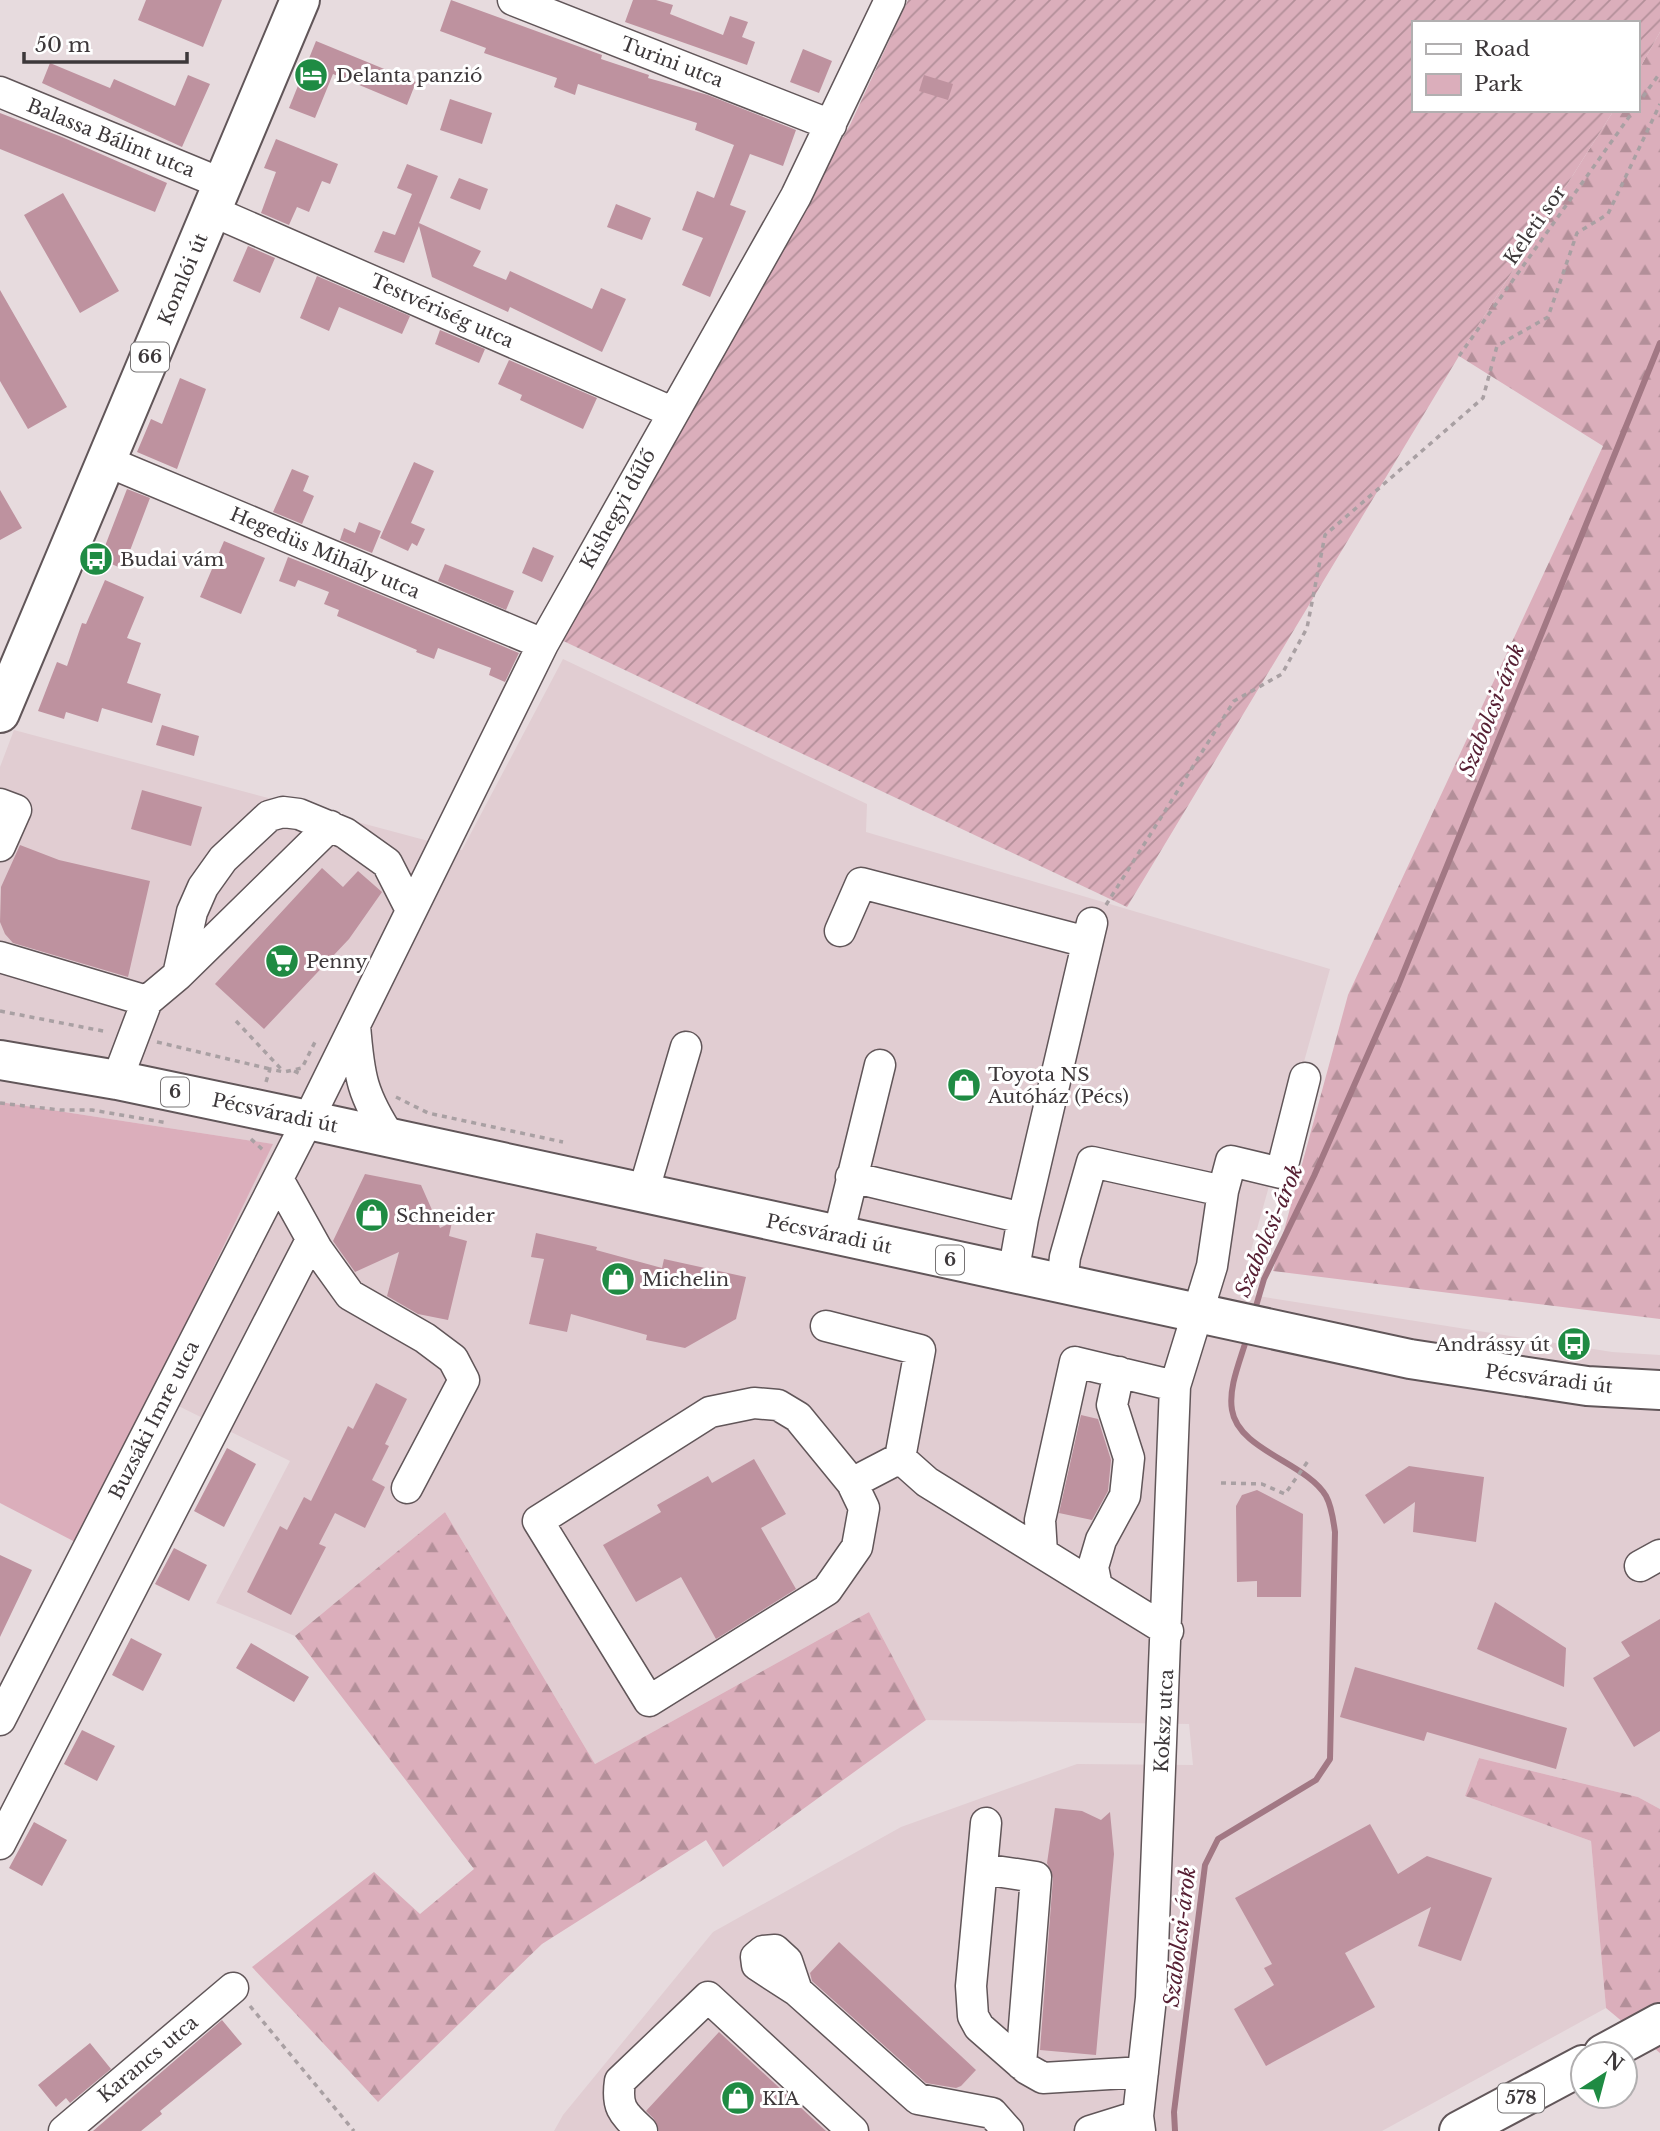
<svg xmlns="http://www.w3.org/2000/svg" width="1660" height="2131" font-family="'Libre Baskerville',serif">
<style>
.built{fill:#e1cdd2}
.green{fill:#dbaebb}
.forest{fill:url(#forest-firs)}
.garden{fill:url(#garden-furrows)}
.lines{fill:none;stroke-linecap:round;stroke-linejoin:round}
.stream{stroke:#a27884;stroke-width:6}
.building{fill:#be929f}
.minor-casing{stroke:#615659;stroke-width:33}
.major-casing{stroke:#615659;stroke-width:42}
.path{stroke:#a9a0a3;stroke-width:3.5;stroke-dasharray:5 5;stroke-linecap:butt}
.minor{stroke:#fff;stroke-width:30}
.major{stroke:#fff;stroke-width:38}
.labels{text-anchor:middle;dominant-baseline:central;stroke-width:6;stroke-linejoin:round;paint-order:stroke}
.shield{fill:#fff;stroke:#777475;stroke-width:2}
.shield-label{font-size:18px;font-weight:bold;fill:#3d383a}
.street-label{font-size:19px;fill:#3d383a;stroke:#fff}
.poi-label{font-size:19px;fill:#3d383a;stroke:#fff;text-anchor:start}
.water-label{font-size:21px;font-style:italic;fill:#561f33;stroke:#fff}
</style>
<defs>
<pattern id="forest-firs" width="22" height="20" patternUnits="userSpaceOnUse" patternTransform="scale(1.75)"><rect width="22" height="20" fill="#dbaebb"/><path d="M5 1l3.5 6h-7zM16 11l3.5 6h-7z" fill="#b38f99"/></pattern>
<pattern id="garden-furrows" width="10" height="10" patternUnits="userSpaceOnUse" patternTransform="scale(1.75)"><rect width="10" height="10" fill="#dbaebb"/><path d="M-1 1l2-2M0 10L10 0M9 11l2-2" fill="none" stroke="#b38f99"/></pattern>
</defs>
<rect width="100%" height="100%" fill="#e7dbde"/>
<path class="built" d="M563 659 867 804 866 832 1330 969 1239 1293 1612 1352 1660 1355V1809L1638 1797 1479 1758 1465 1796 1591 1841 1606 2008 1382 2131H554L563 2115 713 1932 901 1827 1077 1764 1193 1765 1189 1724 926 1720 869 1612 595 1764 445 1512 295 1636 216 1603 290 1461 152 1393 272 1144 0 1102V767L14 730 462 850Z"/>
<path class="green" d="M0 1102 273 1144 79 1544 0 1503Z"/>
<path class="forest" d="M1660 32V1319L1273 1271 1348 995 1603 446 1459 356 1614 110H1637V73Z
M445 1512 595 1764 869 1612 926 1720 723 1867 706 1840 542 1944 378 2102 252 1967 374 1872 420 1914 474 1869 295 1636Z
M1479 1758 1638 1797 1660 1809V2053L1606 2008 1591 1841 1465 1796Z"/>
<path class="garden" d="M908 0H1660V32L1637 73V23H1413V110H1614L1459 356 1127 907 557 638 850 125Z"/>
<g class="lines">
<path class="stream" d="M1254 1313 1264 1279 1314 1176 1398 986 1660 343
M1175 2131 1174 2112 1205 1865 1218 1839 1316 1780 1330 1759 1335 1532C1333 1519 1332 1507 1326 1496 1307 1463 1238 1450 1232 1410 1228 1387 1241 1359 1247 1337"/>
</g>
<path class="building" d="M146 0H222L203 47 138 20Z
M451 0 602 55 601 59 649 75 648 78 708 95 796 130 783 166 750 154 730 205 746 211 710 297 682 285 703 238 682 230 697 191 714 198 734 145 695 130 697 123 578 84 575 95 554 87 557 78 484 53 486 48 440 31Z
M633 0H656L673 5 670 14 723 35 730 16 748 22 742 37 755 42 747 65 625 22Z
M316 41 416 82 407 105 333 74 315 118 289 108Z
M803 49 832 61 819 93 790 82Z
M50 63 110 88 114 79 175 106 188 75 210 84 182 147 42 83Z
M924 75 953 84 948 100 919 91Z
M450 99 492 113 482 144 440 130Z
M0 113 62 137 167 183 155 212 0 149Z
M276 139 338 164 330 184 322 181 309 212 297 207 289 225 261 213 276 172 264 168Z
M407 164 438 176 419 223 481 251 473 266 506 280 510 271 592 309 601 288 626 299 602 352 510 307 508 312 432 277 419 226 404 263 374 252 383 231 395 235 412 194 397 188Z
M459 178 488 189 480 210 450 198Z
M63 193 119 291 80 313 24 215Z
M616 204 651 218 642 240 607 227Z
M248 246 275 258 260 293 233 281Z
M317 276 410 316 402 334 339 307 329 331 300 318Z
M0 290 67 407 28 429 0 381Z
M440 330 485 349 479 363 435 344Z
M509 360 597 398 583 429 520 400 522 395 498 384Z
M180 378 206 389 177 469 137 452 151 419 162 424Z
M414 462 434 471 411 523 425 529 417 546 412 543 408 551 380 538Z
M292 469 309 476 303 491 314 496 302 524 273 512Z
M127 489 150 498 123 569 100 559Z
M0 490 22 528 0 540Z
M359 522 381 531 372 553 340 540 344 528 355 533Z
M224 541 265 558 241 614 200 597Z
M533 547 554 556 542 582 522 573Z
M288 557 326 572 519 653 505 682 489 675 491 668 438 648 434 659 416 652 417 650 337 616 339 610 324 604 329 592 298 580 295 587 279 581Z
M445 564 514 591 506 610 438 581Z
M105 580 144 597 127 638 141 643 127 683 161 694 152 723 102 708 98 722 66 712 64 719 38 711 57 662 67 666 82 623 86 624Z
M162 725 199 736 194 756 156 745Z
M142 790 202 807 191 846 131 829Z
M20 845 59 860 150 881 128 977 13 943 5 934 0 922 1 887Z
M322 868 343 887 358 871 382 892 349 939 264 1029 215 984Z
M365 1174 421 1185 440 1228 452 1222 449 1236 467 1241 448 1320 418 1314 387 1296 399 1252 355 1272 333 1241Z
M536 1233 597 1247 596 1250 662 1268 664 1259 746 1277 736 1319 685 1348 646 1340 647 1335 571 1314 567 1332 529 1324 544 1259 531 1257Z
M376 1383 407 1399 385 1444 389 1446 372 1480 385 1487 365 1528 335 1513 319 1544 326 1547 291 1615 247 1592 280 1526 287 1530 304 1497 311 1501 348 1426 353 1429Z
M1081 1415 1098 1419 1111 1460 1108 1491 1092 1520 1059 1513Z
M227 1448 256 1464 224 1527 194 1511Z
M754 1459 786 1514 761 1528 796 1589 716 1639 681 1577 636 1602 603 1545 661 1512 657 1505 708 1476 712 1483Z
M1409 1466 1484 1477 1476 1542 1413 1532 1415 1502 1384 1524 1365 1495Z
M1257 1490 1303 1514 1301 1597H1257V1581L1237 1582 1236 1506 1242 1495Z
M174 1548 207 1565 189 1601 155 1584Z
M0 1555 32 1570 0 1637Z
M1495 1602 1566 1648 1564 1687 1477 1649Z
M1660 1619V1731L1634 1747 1593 1678 1630 1656 1621 1642Z
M131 1638 162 1654 143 1691 112 1675Z
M251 1643 309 1677 294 1702 236 1668Z
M1355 1667 1567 1728 1556 1769 1427 1732 1424 1741 1340 1717Z
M82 1730 115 1746 97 1781 64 1764Z
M1055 1808 1082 1811 1101 1820 1110 1812 1114 1854 1096 2055 1040 2050 1053 1878 1047 1863Z
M34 1822 67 1840 42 1886 9 1868Z
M1370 1824 1398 1874 1427 1856 1492 1878 1461 1961 1418 1946 1431 1907 1345 1953 1375 2007 1266 2066 1234 2009 1274 1985 1264 1968 1272 1964 1235 1898Z
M839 1942 976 2070 961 2086 956 2088 926 2083 812 1981 810 1973Z
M222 2020 242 2044 160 2111 162 2114 141 2131H93Z
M719 2032 826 2131H659L654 2119 646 2111Z
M90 2043 111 2069 70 2103 66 2098 56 2107 38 2085Z"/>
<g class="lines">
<g class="minor-casing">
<path id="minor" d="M513 0 831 125
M0 92 223 184
M212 211 672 412
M106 461 543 644
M0 804 16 810 0 846
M840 931 861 883 1087 942
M0 957 147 1001
M178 975 330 826
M355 1025C359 1077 362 1095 391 1139
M117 1080 147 1001 178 975 192 912 203 887 223 859 269 816 283 812 299 814 345 833 387 863 411 910
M851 1177 1023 1218
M278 1179 317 1249 350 1295 425 1338 453 1359 464 1380 407 1488
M1223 1191 1231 1161 1281 1173 1305 1078
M643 1193 686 1047
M838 1236 880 1065
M1013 1274 1023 1218 1092 923
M1062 1284 1065 1257 1092 1162 1223 1191 1212 1266 1175 1386 1151 1998 1138 2116 1140 2131
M826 1326 920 1350 900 1458 927 1482 1168 1631
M852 1483 864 1508 857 1547 827 1590 649 1701 538 1521 710 1412 754 1403 778 1405 798 1417 852 1483 900 1458
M1042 1553 1040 1520 1075 1362 1175 1386
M1640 1566 1660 1555
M1097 1587 1093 1567 1101 1540 1125 1496 1129 1458 1112 1405 1119 1372
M0 1720 308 1120 543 644 796 196 890 0
M986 1823 971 1986 973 2016 979 2027 1027 2069 1043 2078 1143 2072
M0 1844 311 1240
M982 1869 1036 1877 1021 2064
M797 1991 787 1961 775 1950 763 1951 756 1957 757 1965 797 1991 918 2099 992 2113 1008 2131
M64 2131 233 1988
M642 2131C623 2113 616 2108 620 2081L708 1997 853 2131
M1090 2131 1138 2116"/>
</g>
<g class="major-casing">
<path id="major" d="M0 713 300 0
M0 1060 117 1080 308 1120 1410 1359 1587 1386 1660 1390
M1603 2054 1660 2023
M1459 2131 1583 2065"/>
</g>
<path class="path" d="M1637 105 1660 73
M1459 356 1634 110
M1106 905 1234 701 1282 674 1307 628 1325 535 1483 398 1497 346 1548 317 1577 233 1608 214 1660 104
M0 1011 108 1032
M236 1021 282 1070
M157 1042 270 1069
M294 1071 303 1075
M266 1082 270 1069 284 1072 302 1068 315 1042
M396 1097 428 1113 563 1142
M0 1103 60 1110H92L168 1123
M251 1139 263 1150
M1221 1483 1262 1484 1285 1494 1308 1461
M250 2006 354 2131"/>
<use href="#minor" class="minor"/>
<use href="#major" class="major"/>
</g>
<defs>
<g id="hotel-disc" transform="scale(1.75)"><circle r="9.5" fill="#1f8b43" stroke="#fff"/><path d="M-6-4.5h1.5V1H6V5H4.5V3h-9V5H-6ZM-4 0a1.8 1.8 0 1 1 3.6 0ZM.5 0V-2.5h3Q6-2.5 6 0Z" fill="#fff"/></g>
<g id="bus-disc" transform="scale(1.75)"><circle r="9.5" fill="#1f8b43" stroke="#fff"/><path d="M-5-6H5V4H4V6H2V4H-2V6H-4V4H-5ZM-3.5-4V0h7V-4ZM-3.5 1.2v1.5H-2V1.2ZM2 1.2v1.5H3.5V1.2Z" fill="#fff"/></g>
<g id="supermarket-disc" transform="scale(1.75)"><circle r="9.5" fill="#1f8b43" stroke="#fff"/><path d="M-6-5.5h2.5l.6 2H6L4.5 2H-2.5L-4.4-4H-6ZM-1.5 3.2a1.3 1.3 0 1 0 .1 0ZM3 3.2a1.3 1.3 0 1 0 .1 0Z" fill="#fff"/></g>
<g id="shop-disc" transform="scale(1.75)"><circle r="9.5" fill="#1f8b43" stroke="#fff"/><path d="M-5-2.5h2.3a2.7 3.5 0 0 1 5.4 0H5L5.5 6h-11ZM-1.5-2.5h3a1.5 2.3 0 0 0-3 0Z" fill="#fff"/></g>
</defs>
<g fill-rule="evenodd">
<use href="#hotel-disc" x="311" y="75"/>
<use href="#bus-disc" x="96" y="559"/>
<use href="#supermarket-disc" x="282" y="961"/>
<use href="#shop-disc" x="964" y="1085"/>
<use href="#shop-disc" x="372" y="1215"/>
<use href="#shop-disc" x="618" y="1279"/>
<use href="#bus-disc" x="1574" y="1344"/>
<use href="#shop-disc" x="738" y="2098"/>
</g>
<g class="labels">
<g class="shield">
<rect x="131" y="342.5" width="38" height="29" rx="5"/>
<rect x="161" y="1077.5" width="28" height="29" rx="5"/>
<rect x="936" y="1245.5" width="28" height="29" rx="5"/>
<rect x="1498" y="2083.5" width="46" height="29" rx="5"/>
</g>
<g class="shield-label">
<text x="150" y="357">66</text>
<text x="175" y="1092">6</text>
<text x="950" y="1260">6</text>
<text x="1521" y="2098">578</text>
</g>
<g class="street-label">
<text transform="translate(672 62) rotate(21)">Turini utca</text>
<text transform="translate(111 138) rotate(22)">Balassa Bálint utca</text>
<text transform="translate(1535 225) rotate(-55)">Keleti sor</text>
<text transform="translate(183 279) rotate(-67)">Komlói út</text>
<text transform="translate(442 311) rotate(24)">Testvériség utca</text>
<text transform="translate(618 509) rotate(-61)">Kishegyi dűlő</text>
<text transform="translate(325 553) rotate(23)">Hegedüs Mihály utca</text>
<text transform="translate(275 1113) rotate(12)">Pécsváradi út</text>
<text transform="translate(829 1234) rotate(12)">Pécsváradi út</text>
<text transform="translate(1549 1379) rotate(7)">Pécsváradi út</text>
<text transform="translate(154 1420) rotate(-63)">Buzsáki Imre utca</text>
<text transform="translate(1164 1721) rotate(-87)">Koksz utca</text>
<text transform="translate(148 2059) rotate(-40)">Karancs utca</text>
</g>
<g class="poi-label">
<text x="336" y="75">Delanta panzió</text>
<text x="120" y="559">Budai vám</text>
<text x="306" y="961">Penny</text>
<text x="988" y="1074">Toyota NS<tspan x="988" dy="22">Autóház (Pécs)</tspan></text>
<text x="396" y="1215">Schneider</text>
<text x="642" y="1279">Michelin</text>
<text x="1550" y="1344" text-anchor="end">Andrássy út</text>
<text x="762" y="2098">KIA</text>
</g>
<g class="water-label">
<text transform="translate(1492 710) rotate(-68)">Szabolcsi-árok</text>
<text transform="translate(1269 1231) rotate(-67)">Szabolcsi-árok</text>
<text transform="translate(1180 1937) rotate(-83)">Szabolcsi-árok</text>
</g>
</g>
<rect x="1412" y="21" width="228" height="91" fill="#ffffff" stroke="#b1afb0" stroke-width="2"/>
<rect x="1426" y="44" width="35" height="10" fill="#ffffff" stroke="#b1afb0" stroke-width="2"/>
<text x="1474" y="56" font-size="21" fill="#3d383a">Road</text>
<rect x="1426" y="74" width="35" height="21" fill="#dbaebb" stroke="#b1afb0" stroke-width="2"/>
<text x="1474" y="91" font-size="21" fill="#3d383a">Park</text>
<g transform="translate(1604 2075) rotate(36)"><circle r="33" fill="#ffffff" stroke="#b1afb0" stroke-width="2"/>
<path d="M0-5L12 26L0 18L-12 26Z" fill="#1f8b43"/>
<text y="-10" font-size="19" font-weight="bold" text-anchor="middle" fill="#3d383a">N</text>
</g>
<path d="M24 52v10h163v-10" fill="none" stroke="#3d383a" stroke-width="3.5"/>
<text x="35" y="52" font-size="21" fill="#3d383a" stroke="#ffffff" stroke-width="5" paint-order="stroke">50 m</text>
</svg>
